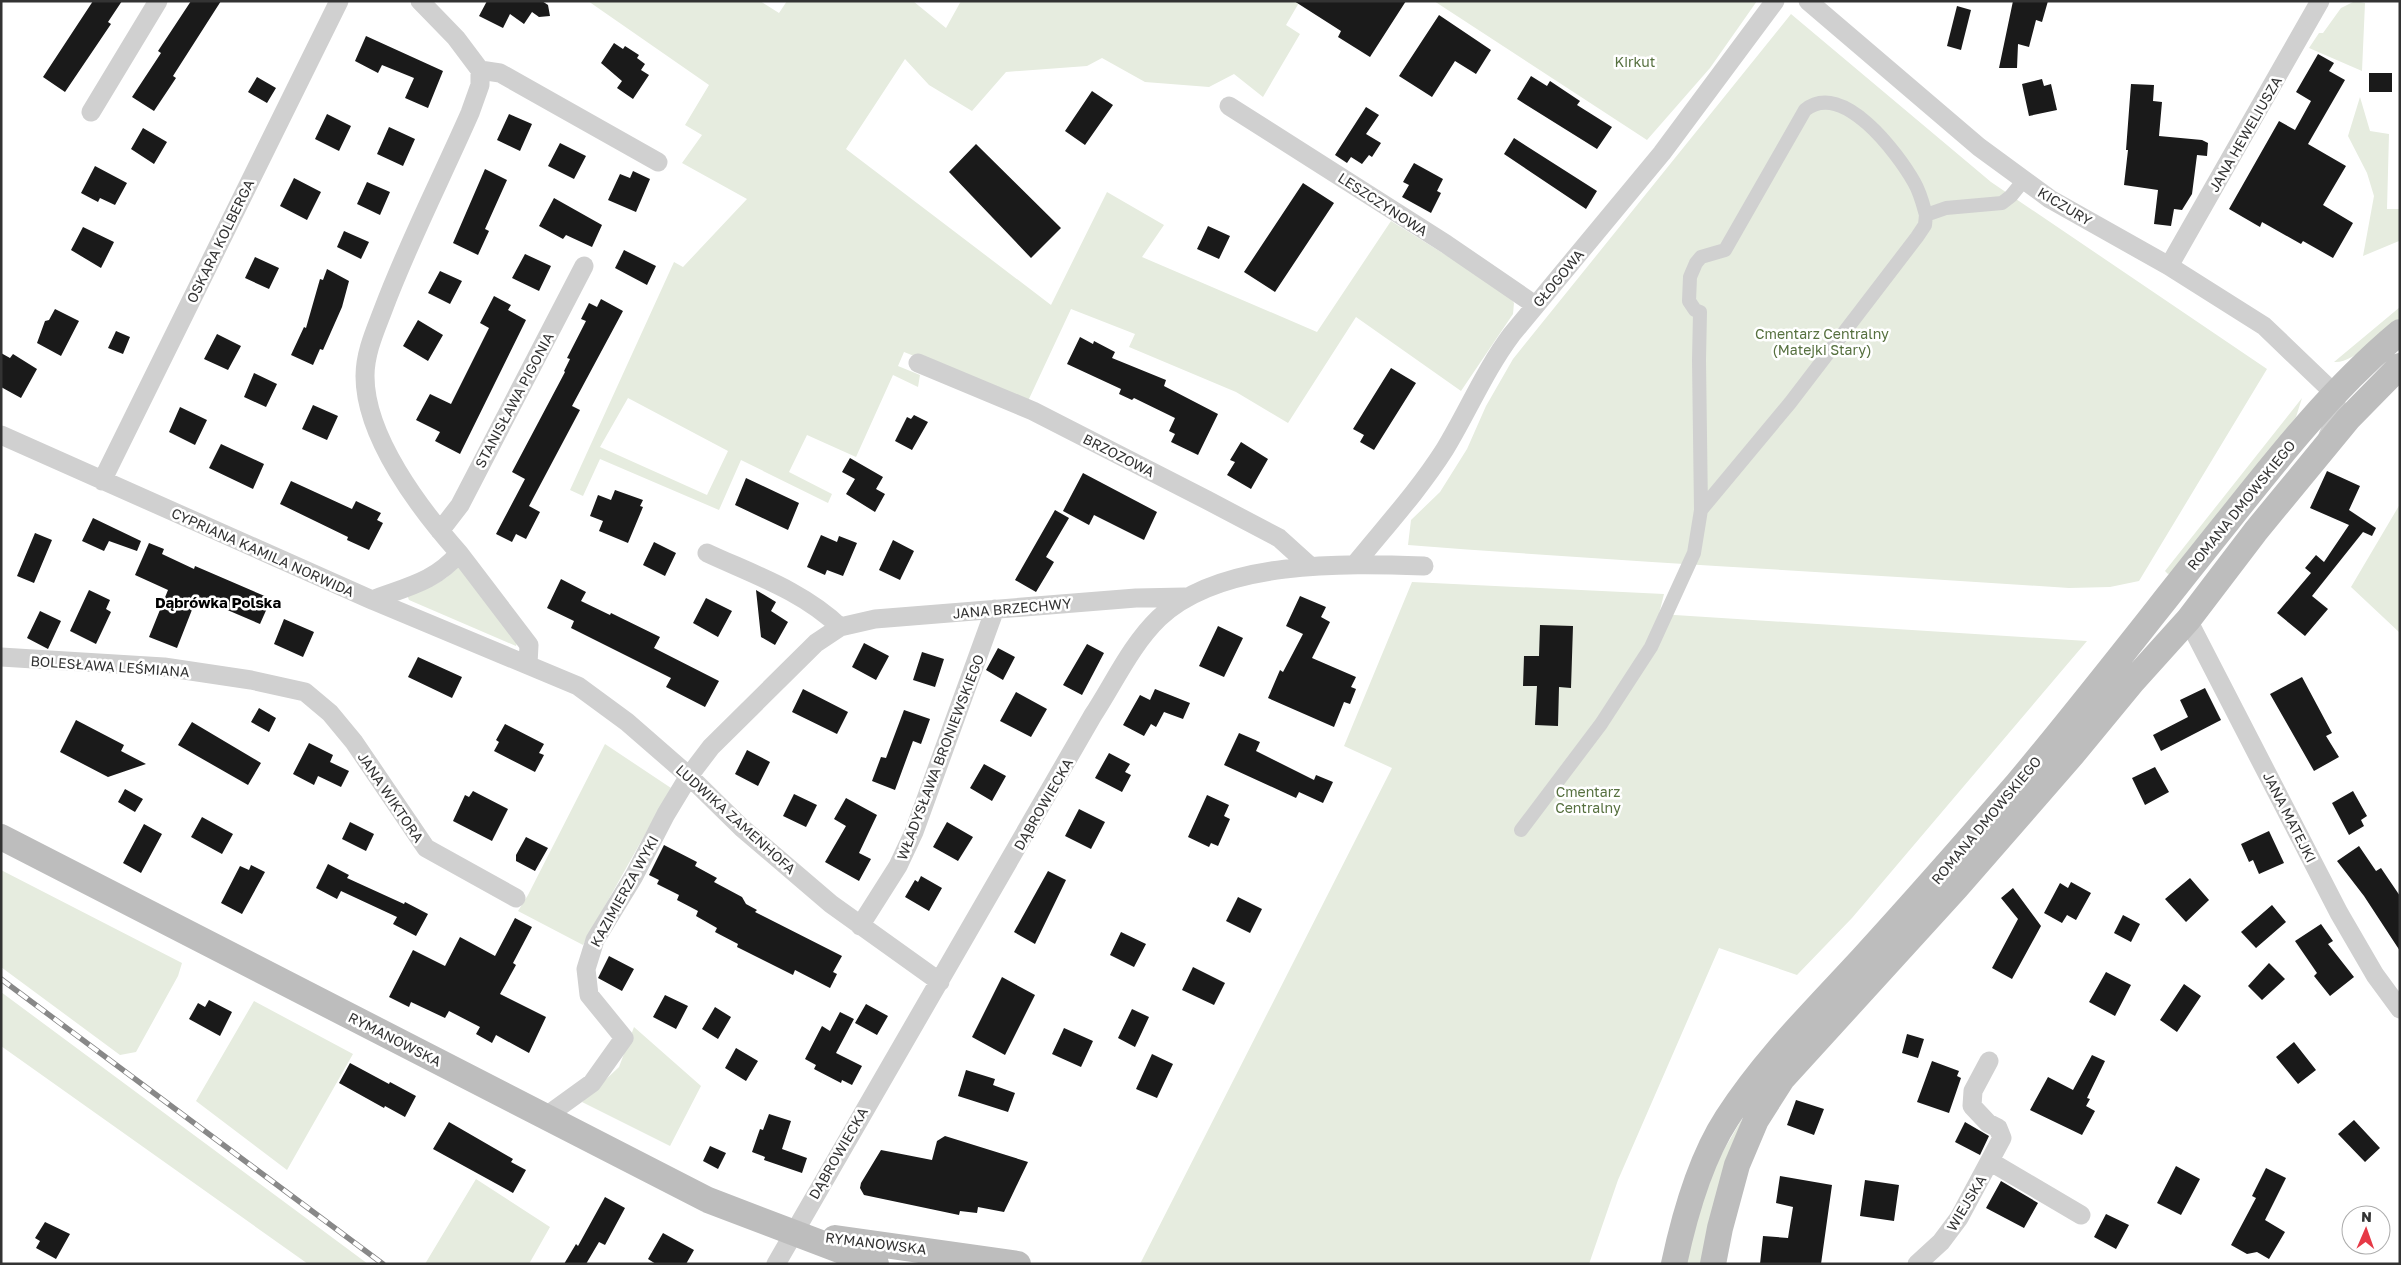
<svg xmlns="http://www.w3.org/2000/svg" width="2401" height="1265" font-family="'Golos Text',sans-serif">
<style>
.green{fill:#e6ecdf;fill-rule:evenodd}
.building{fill:#1a1a1a}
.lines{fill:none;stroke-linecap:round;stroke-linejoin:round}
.pedestrian{stroke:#d0d0d0;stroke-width:14}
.minor{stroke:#d0d0d0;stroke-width:19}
.secondary{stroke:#bdbdbd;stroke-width:26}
.rail-casing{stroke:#888;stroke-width:5.5}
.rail{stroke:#fff;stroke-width:4;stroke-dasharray:11;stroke-linecap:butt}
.labels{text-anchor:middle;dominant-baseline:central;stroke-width:5;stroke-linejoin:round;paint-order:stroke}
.park-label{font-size:14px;fill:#56703f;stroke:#fff}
.street-label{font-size:14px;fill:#333;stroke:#fff}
.neighbourhood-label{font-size:15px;font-weight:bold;fill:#000;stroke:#fff}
</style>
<rect width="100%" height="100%" fill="#fff"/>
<path class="green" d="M588 1H760L779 13 787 1H913L946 28 961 1H1300L1286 25 1300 34 1263 97 1234 74 1209 87 1145 82 1102 58 1087 66 1006 72 972 111 929 85 905 59 846 149 1051 305 1107 192 1164 225 1142 257 1317 332 1391 221 1507 293 1514 303 1513 314 1461 391 1356 317 1288 423 1236 392 1129 347 1135 334 1071 309 1028 401 904 352 898 366 920 375 918 387 893 375 856 457 807 435 789 472 832 494 828 503 741 460 719 510 600 459 583 496 570 490 674 262 683 267 747 199 682 163 702 135 685 125 709 85ZM628 398 728 451 707 495 600 447Z
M1434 1H1757L1710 68 1647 140Z
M2355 1 2365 3 2362 71 2309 48 2319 33H2323L2341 8Z
M1791 14 1991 182 2267 369 2139 581 2110 587 2069 588C1848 573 1628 562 1408 545L1411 520 1440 492 1467 449 1486 406 1513 359Z
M2360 97 2370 131 2389 134 2387 209H2400L2399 241 2363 256 2374 196 2367 173 2348 136Z
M2400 307V318C2384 331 2354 364 2334 362Z
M2302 398 2296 417 2172 573 2168 574 2165 571Z
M2400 504V633L2351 587Z
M457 568H461L517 643 516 646 409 600 407 595C427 589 443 583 457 568Z
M1412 582 1664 594 1659 614 2087 641 1852 918 1797 975 1719 948 1618 1180 1589 1264H1140L1392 768 1344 746Z
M605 744 671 788 583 945 518 911 528 895Z
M1 870 182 963 178 976 136 1052 120 1055 1 967Z
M1 992 368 1264H308L1 1046Z
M254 1001 353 1054 287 1170 196 1101Z
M634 1027 701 1086 670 1146 582 1102 619 1067Z
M1742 1119 1705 1264H1681L1712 1170Z
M476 1179 550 1227 529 1264H425Z"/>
<path class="building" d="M93 1H122L108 22 111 24 65 92 43 77Z
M191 1H221L173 76 176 78 154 111 132 97 161 53 158 51Z
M487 1H542L548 5 550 16 539 17 532 12 524 24 510 14 503 28 479 16Z
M1294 1H1406L1370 57 1338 37 1341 31Z
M2013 1H2048L2042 22 2036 20 2029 47 2018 44 2017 68H1999Z
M1957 6 1971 10 1961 50 1947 46Z
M1439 15 1491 50 1476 74 1455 61 1432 97 1399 76Z
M366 36 443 71 428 108 405 98 414 78 382 65 378 73 355 61Z
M614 43 623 49 625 46 639 55 637 58 645 64 641 70 649 75 633 99 617 88 622 81 601 63Z
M2318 54 2334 63 2329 71 2345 80 2308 144 2346 166 2323 205 2353 223 2333 258 2303 241 2301 244 2262 222 2260 227 2229 209 2279 121 2295 130 2311 101 2296 92Z
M2369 73H2392V92H2369Z
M1531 76 1547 86 1550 81 1580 101 1577 105 1612 127 1597 149 1517 99Z
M257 77 276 88 267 103 248 92Z
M2042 79 2044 86 2051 84 2057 110 2029 116 2022 84Z
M2131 84 2154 85 2153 101 2162 102 2159 136 2202 140 2208 143 2207 156 2197 155 2192 194 2182 210 2174 209 2171 226 2154 224 2158 190 2124 185 2128 150H2126Z
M1092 91 1113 105 1085 145 1065 131Z
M1366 107 1379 115 1366 134 1381 143 1372 157 1369 155 1362 164 1351 157 1347 163 1335 155Z
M327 114 351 126 339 151 315 139Z
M509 114 532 124 520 151 497 140Z
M389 127 415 139 403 166 377 154Z
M143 128 167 142 154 164 131 149Z
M1514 138 1597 191 1586 209 1504 154Z
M560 143 586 156 574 179 548 166Z
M976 144 1061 228 1031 258 949 172Z
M1414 163 1443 179 1437 191 1441 193 1431 213 1402 197 1409 185 1403 182Z
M95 166 127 183 115 205 100 198 98 202 81 193Z
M485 169 507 180 485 229 489 231 478 255 453 243Z
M633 171 650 179 636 212 608 200 620 174 630 178Z
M294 178 321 192 307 220 280 206Z
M367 182 390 192 380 215 357 204Z
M1303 183 1334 203 1275 292 1244 272Z
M554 198 602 225 592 247 566 235 563 239 539 226Z
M1208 226 1230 236 1219 259 1197 249Z
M83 227 114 242 101 268 71 250Z
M344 231 369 242 361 259 337 247Z
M624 250 656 266 647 285 615 268Z
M525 254 551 266 539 291 512 278Z
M255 257 279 268 269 289 245 278Z
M327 269 349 281 342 307 323 350 320 349 313 365 291 355 304 327 306 328 320 279 323 280Z
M440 271 462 281 450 304 428 293Z
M494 296 511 305 508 310 526 320 460 454 435 441 440 432 416 420 430 394 451 404 489 328 480 323Z
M601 299 623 311 572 406 580 410 529 506 540 512 526 539 516 534 512 542 496 534 525 479 512 472 565 372 564 371 570 359 567 358 586 321 581 319 589 303 597 307Z
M55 309 79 321 61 356 37 343 45 321 49 320Z
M418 320 443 335 428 361 403 346Z
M116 331 130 337 123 354 108 348Z
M217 334 241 346 228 370 204 359Z
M1080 337 1093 344 1094 341 1115 352 1112 358 1166 380 1164 386 1218 414 1198 455 1171 442 1175 434 1169 431 1175 418 1134 398 1132 400 1119 394 1121 389 1067 364Z
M1 353 10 358 13 354 37 369 21 398 1 387Z
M1391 368 1416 383 1374 450 1360 442 1364 435 1353 429Z
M254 373 277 384 266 407 244 397Z
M313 405 338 416 327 440 302 429Z
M180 407 207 420 195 445 169 432Z
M914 415 928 422 912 450 895 441 907 417 911 419Z
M1241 442 1268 459 1251 489 1227 475 1235 462 1230 460Z
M221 444 264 464 253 489 209 468Z
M850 458 883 477 876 489 885 494 875 512 846 494 855 479 842 472Z
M2327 471 2360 486 2349 510 2376 528 2372 536 2363 532 2312 596 2328 609 2305 636 2277 613 2311 573 2305 568 2316 555 2324 562 2349 525 2310 508Z
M1083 473 1157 512 1144 540 1094 515 1089 525 1063 511Z
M746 478 799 503 788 530 735 505Z
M291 481 352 509 356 501 381 513 377 520 383 523 369 550 347 540 348 537 280 504Z
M615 490 643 500 640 506 643 507 628 543 599 531 603 521 590 516 598 495 611 500Z
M1055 510 1069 518 1046 557 1054 562 1036 592 1015 580Z
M93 518 141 541 137 551 109 541 104 551 82 541Z
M35 533 52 540 34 583 17 576Z
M821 535 837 542 839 536 857 543 843 576 827 570 825 575 807 567Z
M893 540 914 551 900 580 879 570Z
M654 542 676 553 665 576 643 565Z
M149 543 164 549 162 554 194 569 195 566 267 597 264 604 268 606 260 624 197 597 177 648 149 637 168 590 135 575Z
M561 579 586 592 581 601 610 615 611 613 660 637 654 648 719 681 705 707 666 687 671 678 571 628 574 621 547 608Z
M89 590 110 600 106 609 111 612 96 644 70 631Z
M756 590 776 602 771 611 788 622 775 645 761 637Z
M1300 596 1326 607 1321 617 1330 622 1312 658 1356 677 1351 687 1356 689 1350 704 1344 702 1334 727 1268 698 1280 670 1283 672 1303 634 1286 626Z
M706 598 732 611 718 637 693 623Z
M40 611 61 621 48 649 27 638Z
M284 619 314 632 303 657 274 644Z
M1540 625 1573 626 1571 688 1559 687 1558 726 1535 725 1537 686H1523L1524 656H1539Z
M1218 626 1243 638 1224 677 1199 666Z
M864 643 889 656 876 680 852 667Z
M1087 644 1104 653 1082 695 1063 685Z
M998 648 1015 657 1003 680 986 670Z
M922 652 944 659 935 687 913 680Z
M418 657 462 677 452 698 408 677Z
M2302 677 2332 733 2326 736 2339 757 2314 771 2270 694Z
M2205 688 2221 720 2161 751 2153 735 2188 717 2180 700Z
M803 689 848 712 837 734 792 712Z
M1155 689 1190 703 1183 719 1164 712 1156 727 1151 724 1144 736 1123 725 1140 695 1150 700Z
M1016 692 1047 709 1031 737 1000 721Z
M259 708 276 718 269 732 251 722Z
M904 710 930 719 921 744 913 741 895 790 872 781 881 757 886 758Z
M76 720 124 745 121 751 146 764 108 777 60 752Z
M192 722 261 763 248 785 178 745Z
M505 724 544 744 539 753 544 755 535 772 494 751 499 742 496 740Z
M1239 733 1260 742 1256 751 1314 780 1316 775 1333 782 1323 803 1299 792 1296 798 1224 765Z
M309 743 333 755 330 762 349 771 341 787 318 776 314 785 293 774Z
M747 750 770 762 758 786 735 774Z
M1109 753 1130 764 1125 772 1131 775 1122 792 1095 778Z
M984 764 1006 776 992 801 970 788Z
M2155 767 2169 792 2145 805 2132 778Z
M125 789 143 799 135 812 118 802Z
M473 791 508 809 492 841 453 821 465 795 469 797Z
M2353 791 2367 816 2361 820 2364 826 2349 835 2332 803Z
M794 794 817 805 806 827 783 816Z
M1207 795 1229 805 1224 816 1230 819 1218 846 1211 843 1209 847 1188 837Z
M846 798 877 815 859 853 871 859 859 881 825 862 846 826 834 819Z
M1079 809 1105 822 1091 849 1065 836Z
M202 817 233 834 222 854 191 837Z
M350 822 374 834 366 851 342 839Z
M947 822 973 837 958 861 933 847Z
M144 824 162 834 141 873 123 863Z
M2269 831 2284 863 2259 874 2253 860 2249 862 2241 844Z
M526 837 548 848 535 871 516 861V855Z
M664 845 697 862 695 866 717 878 714 882 742 897 746 904 757 910 755 912 842 956 833 972 837 974 830 988 795 970 793 975 737 947 738 944 715 932 717 928 696 916 698 911 677 900 679 895 657 884 659 880 649 875Z
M2359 846 2376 871 2381 868 2400 896V951L2364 896 2337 861Z
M328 864 349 875 347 878 404 904 405 902 428 914 416 936 393 924 397 917 341 891 337 899 316 888Z
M251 865 265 872 242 914 221 903 240 866 249 870Z
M1048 871 1066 880 1035 944 1014 932Z
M921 876 942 888 929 911 905 897 915 880 918 882Z
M2190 878 2209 900 2186 922 2165 899Z
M2071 882 2091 893 2076 920 2067 915 2062 923 2044 913 2060 883 2068 888Z
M2013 888 2041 926 2012 979 1992 968 2018 919 2001 898Z
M1238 897 1262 909 1250 933 1226 921Z
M2272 905 2286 922 2256 948 2241 932Z
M2123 915 2140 924 2131 942 2114 933Z
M515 918 532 927 513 963 516 965 500 994 546 1017 529 1053 496 1035 492 1043 476 1034 480 1027 449 1011 445 1018 411 1002 409 1007 389 997 413 950 445 966 460 937 495 956Z
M2321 924 2333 941 2328 944 2354 977 2330 996 2314 976 2317 973 2295 941Z
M1121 932 1146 944 1134 967 1110 955Z
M609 956 634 969 622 991 598 978Z
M2269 963 2285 979 2262 1000 2248 986Z
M1193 967 1225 983 1214 1005 1182 990Z
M2106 972 2131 985 2115 1016 2089 1002Z
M1002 977 1035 995 1005 1055 972 1037Z
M2184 984 2201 996 2177 1032 2160 1020Z
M665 995 688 1006 676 1029 653 1017Z
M209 1000 232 1012 220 1036 189 1019 198 1003 205 1007Z
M866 1004 888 1016 877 1035 855 1023Z
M715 1007 731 1017 718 1039 702 1029Z
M1132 1009 1149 1017 1135 1047 1118 1038Z
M840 1012 854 1019 836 1053 862 1066 852 1085 842 1080 841 1083 814 1069 816 1065 805 1059 822 1026 830 1031Z
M1064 1028 1093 1041 1081 1067 1052 1054Z
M1907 1034 1924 1039 1918 1058 1902 1053Z
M2294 1042 2316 1070 2298 1084 2276 1057Z
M736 1048 758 1061 746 1081 725 1068Z
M1152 1054 1173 1064 1157 1098 1136 1089Z
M2092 1055 2105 1061 2087 1098 2090 1099 2086 1106 2095 1111 2082 1135 2030 1110 2048 1077 2073 1090Z
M1932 1061 1959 1071 1957 1076 1961 1078 1949 1113 1917 1102Z
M350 1063 389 1084 390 1082 416 1096 405 1117 385 1106 384 1108 339 1083Z
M966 1070 995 1079 993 1085 1015 1093 1008 1112 958 1096Z
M1796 1100 1824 1109 1814 1135 1787 1125Z
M769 1114 791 1121 782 1149 807 1158 802 1173 764 1160 765 1157 752 1152 760 1129 763 1130Z
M2354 1120 2380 1148 2365 1162 2338 1134Z
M449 1122 513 1159 511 1162 526 1170 513 1193 433 1149Z
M1965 1122 1989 1136 1980 1155 1955 1142Z
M945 1136 1028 1162 1004 1212 978 1207 977 1213 960 1211 959 1215 864 1195 860 1188 861 1183 881 1150 932 1160 937 1141Z
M710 1146 726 1153 718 1169 703 1161Z
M2176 1166 2200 1179 2181 1215 2157 1203Z
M2266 1168 2286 1178 2265 1220 2285 1232 2269 1259 2257 1252 2247 1254 2231 1245 2256 1198 2252 1196Z
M1780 1176 1832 1185 1821 1264H1760L1763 1236 1788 1238 1793 1207 1776 1203Z
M1865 1180 1899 1185 1894 1221 1860 1216Z
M2001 1181 2038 1203 2024 1228 1986 1208Z
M605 1197 625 1208 605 1245 599 1242 586 1264H564L576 1244 578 1246Z
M2106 1214 2129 1225 2116 1249 2094 1237Z
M45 1222 70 1234 56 1259 36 1248 40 1241 35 1238Z
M663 1233 694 1250 686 1264H656L648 1259Z"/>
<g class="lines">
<path class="pedestrian" d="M1701 510 1699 360 1700 312 1695 310 1689 301 1690 277 1696 263 1701 257 1725 250 1805 110C1843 79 1898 154 1914 182 1920 192 1923 204 1926 215
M1521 830 1601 724 1651 647 1694 553 1701 510 1790 403 1917 237 1925 225 1926 215 1946 208 2002 203 2011 196 2024 180"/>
<path class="minor" d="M420 1 456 38 480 70 500 73 658 162
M1808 1 1979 147 2050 199 2169 266 2264 326 2335 394C2338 410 2335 421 2328 436
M1229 106 1446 244 1535 305
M91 112 158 1
M2169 266 2320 1
M918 363 1033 411 1207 500 1279 538 1310 566
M1 435 372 600 578 686 627 722 689 776 742 828 831 904 940 982
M102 481 339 1
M440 531 460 505 584 266
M459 553 529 645 528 664
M707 553C752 574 803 591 840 627
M1356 563C1386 526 1419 490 1445 449 1468 411 1485 370 1512 334L1662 153 1775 1
M372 600C406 587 435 582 459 553 420 509 365 437 365 376 365 353 375 331 383 310 408 243 441 179 470 113L480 85V70
M2188 620 2339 913 2375 975 2400 1009
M1 657 164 667 251 680 305 692 330 713 354 742 426 848 516 898
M860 926 898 866 914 832 995 609
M545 1117 592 1083 624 1038 589 995 586 969 595 940 634 876 666 814 689 776 711 747 816 643 840 627 875 619 1136 598 1185 597
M1991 1162 2081 1215
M776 1264 1093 715C1114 683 1131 645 1159 618 1220 560 1345 563 1424 566
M1917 1264 1941 1242 1959 1218 2002 1138 1998 1128 1988 1123 1972 1106 1973 1091 1989 1061"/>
<path class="secondary" d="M1 837 708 1200 876 1264
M835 1238 1018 1264
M1674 1264C1684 1217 1701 1158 1727 1118 1765 1059 1815 1010 1862 959 1915 901 1966 843 2017 784 2089 698 2157 609 2227 522 2280 455 2334 387 2400 332
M1713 1264 1720 1228 1737 1165 1756 1120 1782 1079 1957 887 2072 755 2133 681 2188 620 2255 532 2348 419 2400 366"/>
<g class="rail-casing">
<path id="rail" d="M1 979 383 1264"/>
</g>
<use href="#rail" class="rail"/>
</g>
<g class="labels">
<g class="park-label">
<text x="1635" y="61">Kirkut</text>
<text x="1822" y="333">Cmentarz Centralny<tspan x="1822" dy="16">(Matejki Stary)</tspan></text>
<text x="1588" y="791">Cmentarz<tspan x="1588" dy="16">Centralny</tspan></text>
</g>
<g class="street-label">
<text transform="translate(2245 134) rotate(-60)">JANA HEWELIUSZA</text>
<text transform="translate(1383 204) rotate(33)">LESZCZYNOWA</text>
<text transform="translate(2065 206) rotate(31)">KICZURY</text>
<text transform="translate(220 241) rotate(-64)">OSKARA KOLBERGA</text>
<text transform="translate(1558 278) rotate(-50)">GŁOGOWA</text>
<text transform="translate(514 400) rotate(-62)">STANISŁAWA PIGONIA</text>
<text transform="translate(1119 455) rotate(27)">BRZOZOWA</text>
<text transform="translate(2241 505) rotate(-51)">ROMANA DMOWSKIEGO</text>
<text transform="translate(263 552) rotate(24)">CYPRIANA KAMILA NORWIDA</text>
<text transform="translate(1012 608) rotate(-5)">JANA BRZECHWY</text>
<text transform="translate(110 666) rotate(4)">BOLESŁAWA LEŚMIANA</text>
<text transform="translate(940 757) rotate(-69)">WŁADYSŁAWA BRONIEWSKIEGO</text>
<text transform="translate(391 797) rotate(56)">JANA WIKTORA</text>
<text transform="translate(1043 804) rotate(-60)">DĄBROWIECKA</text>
<text transform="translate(2290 817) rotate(63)">JANA MATEJKI</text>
<text transform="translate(736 819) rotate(42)">LUDWIKA ZAMENHOFA</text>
<text transform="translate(1986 820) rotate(-50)">ROMANA DMOWSKIEGO</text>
<text transform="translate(624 891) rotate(-61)">KAZIMIERZA WYKI</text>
<text transform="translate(395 1039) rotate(27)">RYMANOWSKA</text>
<text transform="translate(838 1153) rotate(-60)">DĄBROWIECKA</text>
<text transform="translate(1966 1203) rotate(-59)">WIEJSKA</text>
<text transform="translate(876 1243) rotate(7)">RYMANOWSKA</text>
</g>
<g class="neighbourhood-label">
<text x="218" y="602">Dąbrówka Polska</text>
</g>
</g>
<rect width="2401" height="1265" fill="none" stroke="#333333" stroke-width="5"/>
<g transform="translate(2366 1230) rotate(2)"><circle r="24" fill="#ffffff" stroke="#adadad"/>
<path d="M0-4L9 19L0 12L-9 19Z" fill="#e63946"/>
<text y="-8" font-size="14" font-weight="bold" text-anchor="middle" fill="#333333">N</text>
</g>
</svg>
